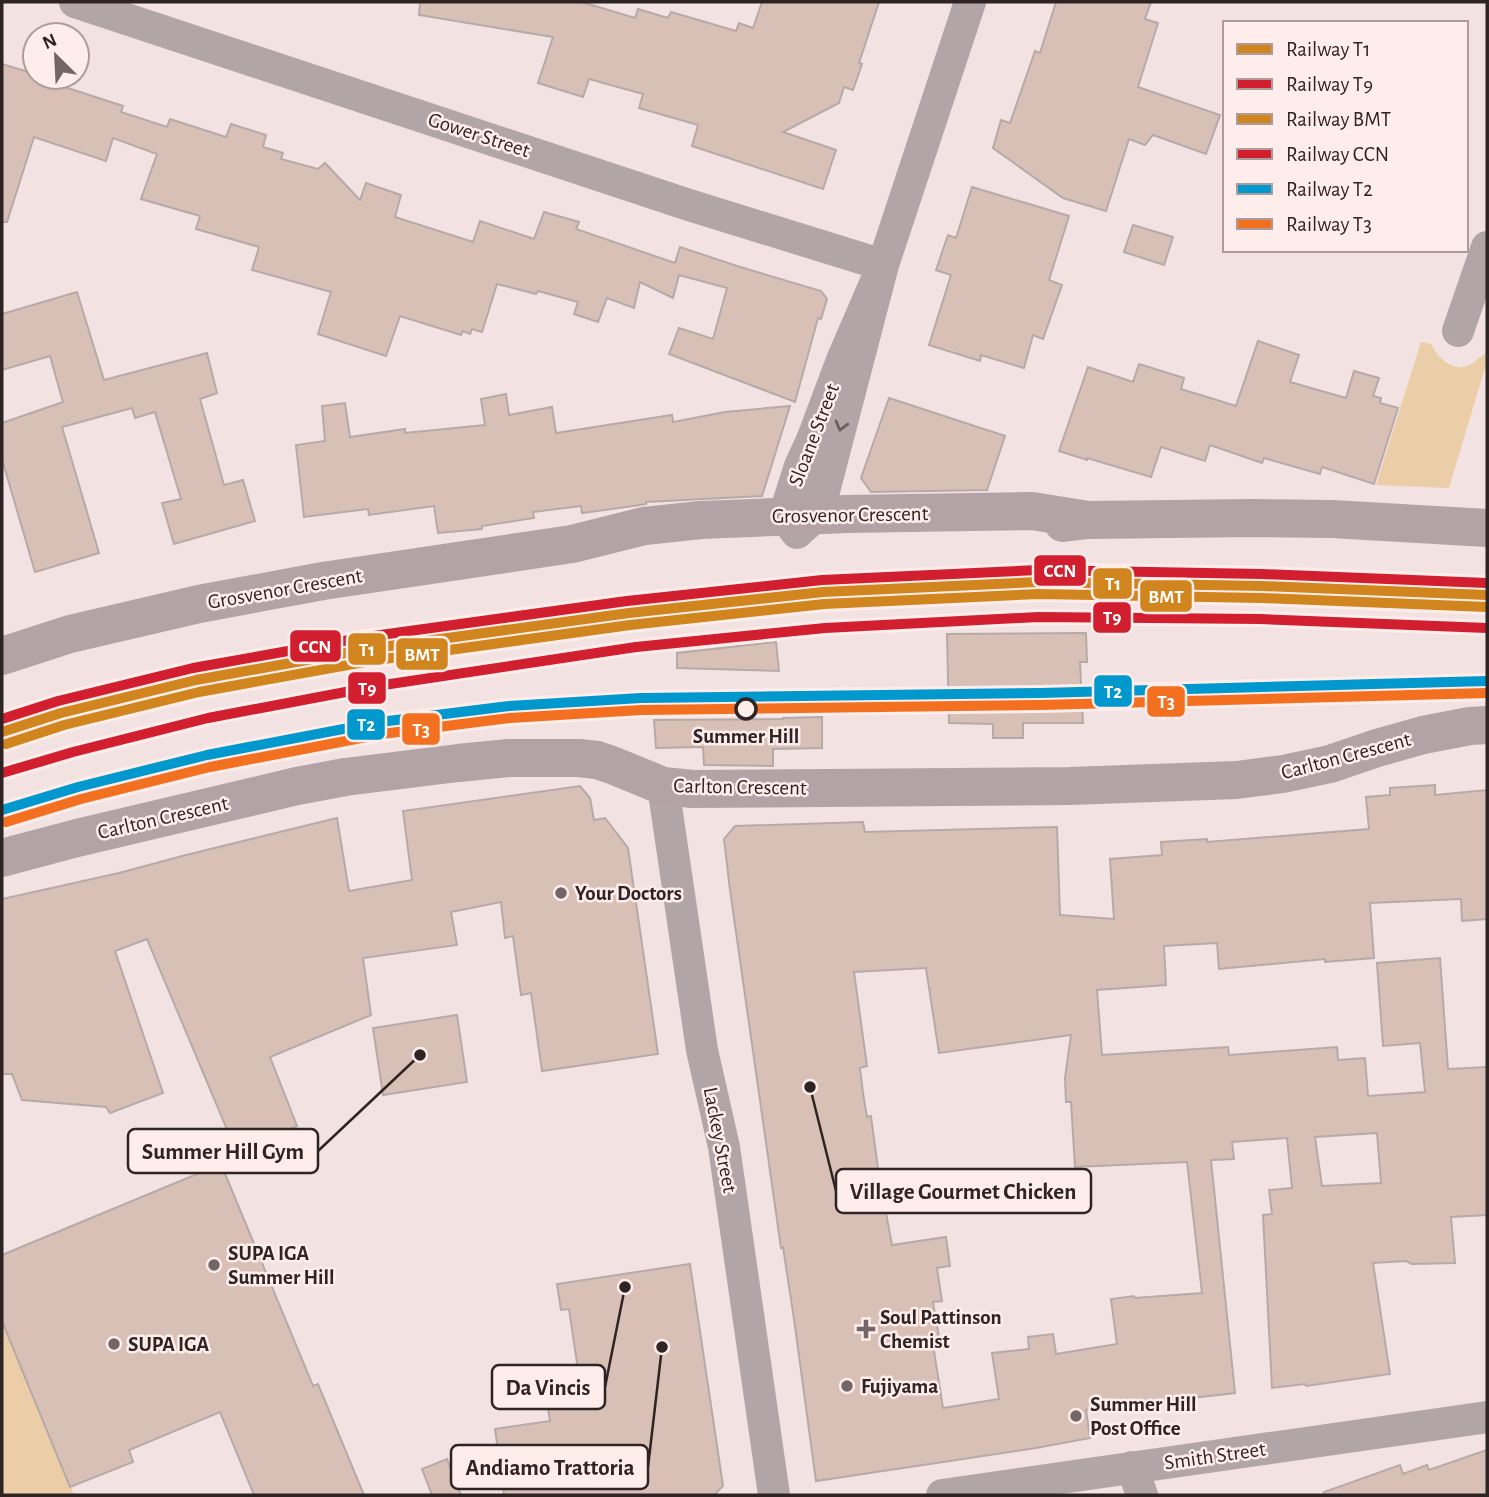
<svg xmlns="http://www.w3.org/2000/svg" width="1489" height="1497" font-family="'Alegreya Sans',sans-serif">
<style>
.green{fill:#ebcda7}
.building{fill:#d9c0b7;stroke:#b6aaa8;stroke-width:2;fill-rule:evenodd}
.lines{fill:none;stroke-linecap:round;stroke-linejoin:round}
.street{stroke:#b2a5a8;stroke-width:32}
.secondary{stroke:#b3a2a6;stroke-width:38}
.rail-1-casing{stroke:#ffedec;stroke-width:16}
.rail-2-casing{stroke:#ffedec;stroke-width:16}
.rail-3-casing{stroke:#ffedec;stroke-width:16}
.rail-4-casing{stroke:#ffedec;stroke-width:16}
.rail-5-casing{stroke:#ffedec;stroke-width:16}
.rail-6-casing{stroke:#ffedec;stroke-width:16}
.rail-1{stroke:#d1851e;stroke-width:10}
.rail-2{stroke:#d11f2f;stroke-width:10}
.rail-3{stroke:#d1851e;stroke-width:10}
.rail-4{stroke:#d11f2f;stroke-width:10}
.rail-5{stroke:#0098cd;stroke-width:10}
.rail-6{stroke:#f37021;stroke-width:10}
.oneway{stroke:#6a5e5f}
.stop-dot{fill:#ffedec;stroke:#2f2424;stroke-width:3.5}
.poi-dot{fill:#746666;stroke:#ffedec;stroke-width:2.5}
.labels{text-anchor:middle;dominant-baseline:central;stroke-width:5;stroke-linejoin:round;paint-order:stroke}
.street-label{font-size:21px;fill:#2f2424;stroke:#ffedec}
.stop-label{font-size:21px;font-weight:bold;fill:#2f2424;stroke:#ffedec}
.poi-label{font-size:21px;font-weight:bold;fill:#2f2424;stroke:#ffedec;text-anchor:start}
.leader{fill:none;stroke:#2f2424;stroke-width:2.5}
.callout-dot{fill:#2f2424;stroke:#ffedec;stroke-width:2.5}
.callout{fill:#ffedec;stroke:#2f2424;stroke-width:2.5}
.callout-label{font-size:23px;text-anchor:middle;font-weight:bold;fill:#2f2424}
.line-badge{stroke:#ffedec;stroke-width:2.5}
.badge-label{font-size:19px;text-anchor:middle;font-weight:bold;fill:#fff}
</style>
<rect width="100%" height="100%" fill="#f3e2e2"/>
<path class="green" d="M1421 342 1431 344C1439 360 1456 375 1473 363 1478 359 1483 355 1487 352V361L1449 488 1376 485Z
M2 1322 74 1495H2Z"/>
<path class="building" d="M420 2H582L635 18 638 9 668 18 671 12 736 31 739 23 753 28 762 2H879L859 63 862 64 853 90 844 87 839 103 783 132 836 150 823 189 692 146 698 125 639 108 643 94 589 79 583 97 538 83 553 37 419 15Z
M1056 2H1151L1145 19 1158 23 1138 87 1220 115 1206 154 1153 135 1145 145 1129 139 1106 211 1063 198 993 148 1001 120 1010 123 1035 51 1040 53Z
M2 64 35 74V77H44L43 80 123 106 121 112 167 127 170 119 226 137 231 124 266 135 263 147 283 153 281 159 318 169 325 163 360 200 366 183 401 195 395 217 473 242 480 221 534 239 544 212 579 222 576 229 675 263 680 247 737 266 821 291 827 299 821 319 818 318 795 402 669 354 679 328 713 339 727 288 679 275 673 298 640 282 634 308 607 298 598 322 574 314 578 302 538 291 536 294 497 284 482 332 472 329 470 334 463 331 461 335 400 316 386 356 318 334 331 292 252 270 259 247 196 229 200 216 141 199 157 154 113 138 106 161 34 137 7 222H2Z
M972 187 1069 216 1049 280 1062 285 1043 339 1033 335 1024 368 981 355 980 361 929 345 951 275 936 270 948 235 956 238Z
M1133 225 1173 237 1164 265 1124 252Z
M77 292 104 380 207 353 217 393 200 399 224 485 243 480 255 521 174 544 162 503 181 499 155 412 135 418 132 408 62 427 99 553 35 572 2 459V423L63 402 50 356 2 370V314Z
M1258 341 1299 355 1290 382 1346 398 1354 371 1379 378 1373 396 1381 398 1380 403 1398 408 1374 484 1322 467 1320 474 1264 458 1262 463 1210 445 1205 461 1161 447 1151 477 1087 458V460L1059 451 1088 367 1133 382 1139 364 1184 378 1181 389 1236 406Z
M506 394 509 415 552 407 556 433 672 415 673 422 725 412 790 406 762 496 646 502V504L633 506 582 513 581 506 533 512 534 518 482 526V529L438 533 434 506 369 515 368 509 304 517 296 445 325 441 322 406 345 403 350 437 405 429V433L485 425 481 399Z
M889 398 1005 436 987 490 871 492 861 478Z
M1086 633 1087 662H1080L1083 723H1023V738H993V724L949 723 947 634Z
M776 642 779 671 677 668V653Z
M822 717V748L773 749V766L704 765 703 747 656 748 654 720 783 719V718Z
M1435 785V795L1487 790V919L1462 921 1461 899 1370 903 1374 958 1325 962V959L1219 969 1217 943 1164 946 1166 985 1097 990 1102 1055 1228 1047 1229 1055 1337 1047 1338 1060 1365 1058 1368 1096 1425 1092 1420 1043 1383 1046 1377 963 1440 958 1448 1069 1487 1067V1215L1451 1217 1455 1263 1412 1264 1406 1261 1373 1263 1390 1374 1306 1386 1305 1384 1272 1388 1263 1215 1272 1214 1269 1190 1292 1188 1287 1138 1232 1142 1234 1159 1211 1160 1235 1393 1086 1410 1090 1438 1036 1448 816 1481 794 1319 783 1247 781 1248 730 890 724 839 735 826 863 822 865 832 1057 827 1060 915 1114 919 1110 859 1162 855 1161 842 1207 839V842L1369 829 1366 797 1390 795V788ZM926 968 939 1053 1071 1035 1065 1078 1066 1102H1071L1075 1167 1187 1162 1202 1293 1135 1298 1134 1296 1111 1299 1117 1344 1056 1354 1053 1334 1028 1337 1029 1349 992 1353 999 1399 943 1408 932 1338 939 1337 933 1302 942 1301 937 1268 950 1266 946 1237 892 1245 879 1176 871 1116 867 1117 863 1093 860 1068 867 1066 854 972ZM1377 1133 1381 1183 1322 1186 1315 1137Z
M580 786 590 798 594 820 605 818 628 848 658 1054 542 1071 531 993 521 995 513 936 505 938 501 902 451 912 457 945 363 958 371 1015 270 1057 297 1126 236 1151 147 939 115 951 163 1093 110 1113 106 1107 22 1100 12 1074H2V899L119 873 186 855 337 818 349 891 412 880 403 811Z
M457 1015 467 1082 383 1095 373 1028Z
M221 1164 313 1386 318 1384 364 1495H254L220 1412 129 1450 133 1462 70 1487 2 1321V1255Z
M690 1264 723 1486 714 1495H504L495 1429 550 1421 547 1402 582 1397 569 1309 561 1310 557 1284Z
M1487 1450V1495H1325L1324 1492 1400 1465 1403 1474 1427 1465 1429 1470Z
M447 1459 461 1495H432L422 1469Z"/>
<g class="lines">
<path class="street" d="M75 2 689 205 883 265
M883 265 842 360 812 440 800 466 784 516 797 533 818 514 883 265 970 2
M1458 331 1487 247
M663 786 702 1050 724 1147 774 1495
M1132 1467 1142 1495
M942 1495 1487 1417"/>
<path class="secondary" d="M1063 523 1088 520 1252 518 1332 519 1487 528
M2 656 70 634 199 604 323 581 572 544 644 526 701 520 847 514 1032 511 1088 520
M2 858 77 838 297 786 345 777 458 763 509 758H579L597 760 612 765 663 786 693 789 1070 786 1237 780 1283 774 1330 764 1377 748 1423 735 1470 726 1487 725"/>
<g class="rail-1-casing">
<path id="rail-1" d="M2 732 61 713 196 680 368 649 629 613 823 592 1038 582 1262 586 1487 595"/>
</g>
<g class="rail-2-casing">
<path id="rail-2" d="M2 773 73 752 208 718 377 686 636 647 825 628 1038 617 1260 619 1487 628"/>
</g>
<g class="rail-3-casing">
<path id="rail-3" d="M6 744 64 725 199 692 370 661 630 625 824 604 1038 594 1262 598 1487 607"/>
</g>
<g class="rail-4-casing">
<path id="rail-4" d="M2 719 58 701 193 668 366 637 627 601 822 580 1038 570 1262 574 1487 583"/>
</g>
<g class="rail-5-casing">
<path id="rail-5" d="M2 810 78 787 207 755 380 722 509 706 641 698 1041 693 1487 681"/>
</g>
<g class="rail-6-casing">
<path id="rail-6" d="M6 822 81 799 210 767 382 734 510 718 641 710 1041 705 1487 693"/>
</g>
<use href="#rail-1" class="rail-1"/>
<use href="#rail-2" class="rail-2"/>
<use href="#rail-3" class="rail-3"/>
<use href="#rail-4" class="rail-4"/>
<use href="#rail-5" class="rail-5"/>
<use href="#rail-6" class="rail-6"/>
</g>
<defs><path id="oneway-chevron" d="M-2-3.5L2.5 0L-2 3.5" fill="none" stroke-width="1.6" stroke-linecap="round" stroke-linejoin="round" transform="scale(1.75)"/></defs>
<use class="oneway" href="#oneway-chevron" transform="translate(841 426) rotate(105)"/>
<circle class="stop-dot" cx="746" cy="709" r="10"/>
<g class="poi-dot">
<circle cx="561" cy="893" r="7"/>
<circle cx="214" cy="1265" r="7"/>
<path d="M862.5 1318.5h7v7h7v7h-7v7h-7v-7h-7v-7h7z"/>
<circle cx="114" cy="1344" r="7"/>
<circle cx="847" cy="1386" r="7"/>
<circle cx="1076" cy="1416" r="7"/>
</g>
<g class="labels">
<g class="street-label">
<text transform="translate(479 135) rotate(18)">Gower Street</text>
<text transform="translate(814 435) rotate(-69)">Sloane Street</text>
<text transform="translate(850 515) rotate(-1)">Grosvenor Crescent</text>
<text transform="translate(285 589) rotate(-10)">Grosvenor Crescent</text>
<text transform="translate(1346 756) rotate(-15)">Carlton Crescent</text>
<text transform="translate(740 787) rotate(1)">Carlton Crescent</text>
<text transform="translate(163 818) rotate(-13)">Carlton Crescent</text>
<text transform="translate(720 1140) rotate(79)">Lackey Street</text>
<text transform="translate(1215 1456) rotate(-8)">Smith Street</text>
</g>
<g class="stop-label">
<text x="746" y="736">Summer Hill</text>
</g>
<g class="poi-label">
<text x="575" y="893">Your Doctors</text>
<text x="228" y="1253">SUPA IGA<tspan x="228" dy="24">Summer Hill</tspan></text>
<text x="880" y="1317">Soul Pattinson<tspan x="880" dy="24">Chemist</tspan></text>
<text x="128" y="1344">SUPA IGA</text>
<text x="861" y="1386">Fujiyama</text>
<text x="1090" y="1404">Summer Hill<tspan x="1090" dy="24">Post Office</tspan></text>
</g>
</g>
<path class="leader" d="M420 1055L318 1151M810 1087L836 1191M625 1287L605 1387M662 1347L648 1467"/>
<g class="callout-dot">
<circle cx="420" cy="1055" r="7"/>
<circle cx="810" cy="1087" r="7"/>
<circle cx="625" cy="1287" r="7"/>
<circle cx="662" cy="1347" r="7"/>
</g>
<g class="callout">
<rect x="128" y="1129" width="190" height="44" rx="7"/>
<rect x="836" y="1169" width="255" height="44" rx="7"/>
<rect x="492" y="1365" width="113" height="44" rx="7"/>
<rect x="451" y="1445" width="197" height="44" rx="7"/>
</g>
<g class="callout-label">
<text x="223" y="1159">Summer Hill Gym</text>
<text x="963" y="1199">Village Gourmet Chicken</text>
<text x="548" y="1395">Da Vincis</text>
<text x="550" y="1475">Andiamo Trattoria</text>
</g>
<g class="line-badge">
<rect x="1033" y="554" width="54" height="33" rx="7" fill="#d11f2f"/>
<rect x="1092" y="567" width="41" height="33" rx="7" fill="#d1851e"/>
<rect x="1139" y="579" width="54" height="34" rx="7" fill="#d1851e"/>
<rect x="1092" y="601" width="40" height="33" rx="7" fill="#d11f2f"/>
<rect x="289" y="629" width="53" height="34" rx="7" fill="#d11f2f"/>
<rect x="347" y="632" width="40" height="34" rx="7" fill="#d1851e"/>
<rect x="395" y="637" width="54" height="34" rx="7" fill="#d1851e"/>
<rect x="347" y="671" width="40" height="34" rx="7" fill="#d11f2f"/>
<rect x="1093" y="674" width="40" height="34" rx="7" fill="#0098cd"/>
<rect x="1146" y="685" width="40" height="33" rx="7" fill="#f37021"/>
<rect x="346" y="708" width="40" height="33" rx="7" fill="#0098cd"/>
<rect x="401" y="712" width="40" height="34" rx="7" fill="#f37021"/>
</g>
<g class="badge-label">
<text x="1060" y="577">CCN</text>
<text x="1113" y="590">T1</text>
<text x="1166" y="603">BMT</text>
<text x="1112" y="624">T9</text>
<text x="315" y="653">CCN</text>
<text x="367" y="656">T1</text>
<text x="422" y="661">BMT</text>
<text x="367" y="695">T9</text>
<text x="1113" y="698">T2</text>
<text x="1166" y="708">T3</text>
<text x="366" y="731">T2</text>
<text x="421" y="736">T3</text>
</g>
<rect width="1489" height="1497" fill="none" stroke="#2f2424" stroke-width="7"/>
<rect x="1223" y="21" width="245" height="231" fill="#ffedec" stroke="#ac9d9c" stroke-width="2"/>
<rect x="1237" y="44" width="35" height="10" fill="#d1851e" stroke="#ac9d9c" stroke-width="2"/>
<text x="1286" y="56" font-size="21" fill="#2f2424">Railway T1</text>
<rect x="1237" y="79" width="35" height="10" fill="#d11f2f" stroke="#ac9d9c" stroke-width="2"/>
<text x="1286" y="91" font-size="21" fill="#2f2424">Railway T9</text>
<rect x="1237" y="114" width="35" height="10" fill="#d1851e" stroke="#ac9d9c" stroke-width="2"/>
<text x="1286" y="126" font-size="21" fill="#2f2424">Railway BMT</text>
<rect x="1237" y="149" width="35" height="10" fill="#d11f2f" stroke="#ac9d9c" stroke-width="2"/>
<text x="1286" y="161" font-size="21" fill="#2f2424">Railway CCN</text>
<rect x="1237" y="184" width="35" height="10" fill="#0098cd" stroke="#ac9d9c" stroke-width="2"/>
<text x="1286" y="196" font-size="21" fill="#2f2424">Railway T2</text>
<rect x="1237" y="219" width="35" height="10" fill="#f37021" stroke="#ac9d9c" stroke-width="2"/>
<text x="1286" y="231" font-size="21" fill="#2f2424">Railway T3</text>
<g transform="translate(56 56) rotate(336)"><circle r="33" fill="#ffedec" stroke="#ac9d9c" stroke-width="2"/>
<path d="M0-5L12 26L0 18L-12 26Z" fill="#746666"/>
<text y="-10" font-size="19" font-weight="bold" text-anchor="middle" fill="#2f2424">N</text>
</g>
</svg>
